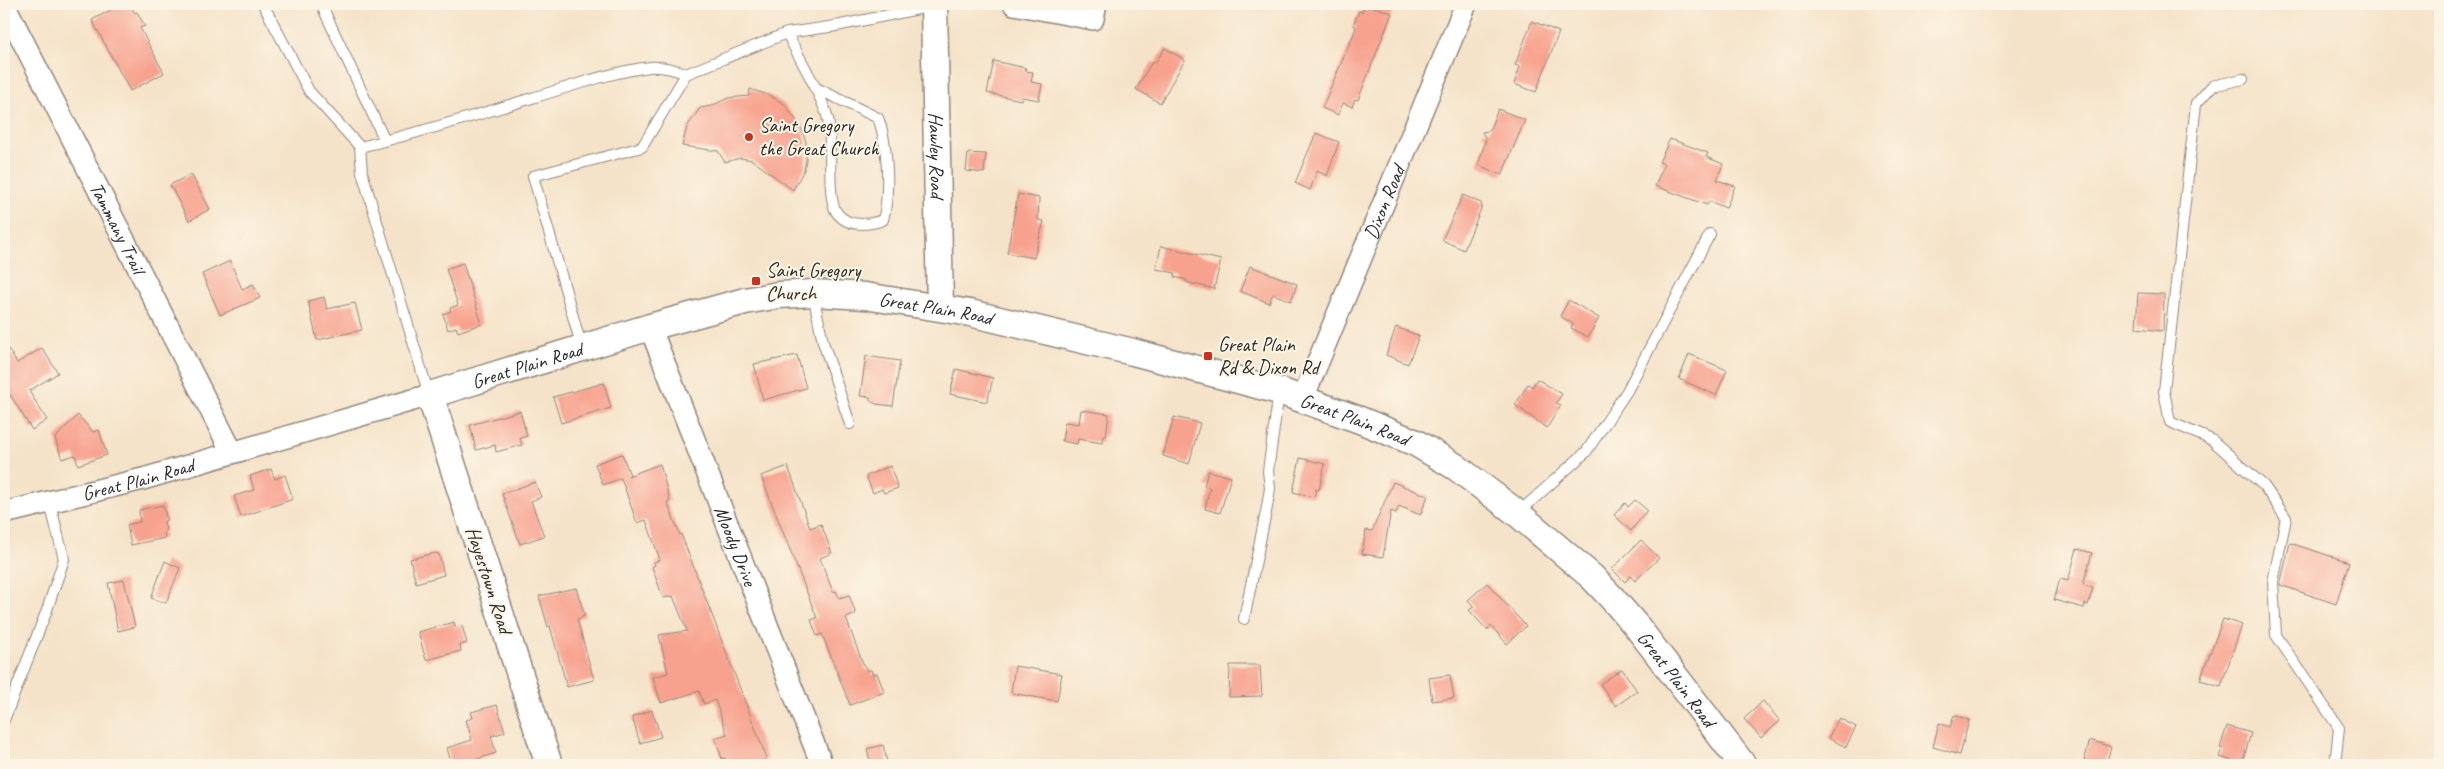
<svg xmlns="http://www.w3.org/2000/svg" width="2444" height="769" font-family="Caveat,sans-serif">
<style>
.building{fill:#f7a28e}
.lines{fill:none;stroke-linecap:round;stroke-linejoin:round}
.service-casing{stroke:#90877a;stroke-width:12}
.minor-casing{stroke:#90877a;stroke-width:24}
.tertiary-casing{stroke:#90877a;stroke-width:29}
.service{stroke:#fff;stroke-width:10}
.minor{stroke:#fff;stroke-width:21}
.tertiary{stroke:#fff;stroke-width:26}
.poi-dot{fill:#c8321e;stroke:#fcf5e5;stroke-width:2}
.labels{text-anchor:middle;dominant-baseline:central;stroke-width:4;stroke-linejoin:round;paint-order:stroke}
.poi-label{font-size:20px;fill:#2b2b2b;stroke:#fcf5e5;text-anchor:start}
.street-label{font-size:20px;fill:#2b2b2b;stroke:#fcf5e5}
</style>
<rect width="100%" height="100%" fill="#fcf5e5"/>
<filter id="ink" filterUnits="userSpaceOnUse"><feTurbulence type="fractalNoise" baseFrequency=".02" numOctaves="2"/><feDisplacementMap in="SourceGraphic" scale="10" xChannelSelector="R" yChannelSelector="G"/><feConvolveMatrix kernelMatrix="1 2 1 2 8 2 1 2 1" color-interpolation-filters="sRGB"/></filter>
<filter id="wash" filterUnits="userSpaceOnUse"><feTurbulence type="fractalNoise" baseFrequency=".0096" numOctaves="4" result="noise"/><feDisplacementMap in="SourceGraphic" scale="20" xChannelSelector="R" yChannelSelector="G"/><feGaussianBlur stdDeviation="1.12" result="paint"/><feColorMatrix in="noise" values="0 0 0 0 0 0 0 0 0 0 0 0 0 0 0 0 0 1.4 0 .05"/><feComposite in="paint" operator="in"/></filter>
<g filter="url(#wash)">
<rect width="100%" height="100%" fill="#f5e3c9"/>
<g id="blocks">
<path class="building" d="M122 4H130L135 13 137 12 145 26 140 28 164 73 130 91 92 20Z
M1365 4 1392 13 1358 100 1355 99 1352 107 1343 103 1338 115 1322 108 1354 33 1356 26 1353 25 1359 11 1362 12Z
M1532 21 1559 32 1536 92 1514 84 1520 67 1515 65Z
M1165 48 1185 60 1160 103 1136 89 1152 62 1155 63Z
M994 61 1026 68 1025 71 1033 72 1031 82 1042 84 1039 100 1022 97 1021 100 987 93Z
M750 89 771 96 784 104 800 125 806 142V160L804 170 793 190 752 160 741 158 725 162 718 151 682 146 687 127 700 108 711 106 728 98 749 96Z
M1498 109 1525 120 1502 175 1478 165 1486 139 1482 132 1489 131Z
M1316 133 1339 142 1327 176 1317 171 1310 190 1295 183Z
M1670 139 1708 153 1706 157 1723 164 1717 180 1735 186 1726 208 1709 201 1707 205 1655 186 1664 164 1659 162Z
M968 153 986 154 984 173 966 171Z
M191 174 210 209 189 221 170 185Z
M1018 194 1039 198 1038 220 1044 221 1034 258 1007 253Z
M1463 195 1481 203 1482 206 1464 250 1442 240Z
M1161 246 1221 260 1214 289 1186 282 1187 280 1174 277 1175 273 1156 269Z
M230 261 242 289 253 284 260 298 220 315 202 274Z
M463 263 482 324 458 332 456 327 448 330 443 314 451 311 450 308 458 305 446 269Z
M1250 266 1297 284 1291 301 1273 294 1269 303 1240 291Z
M2138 293 2164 294 2163 331 2136 328Z
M324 297 327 309 355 303 362 330 317 340 308 301Z
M1569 300 1599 318 1588 337 1571 328 1573 324 1560 316Z
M1396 327 1419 336 1408 364 1386 355Z
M4 342 17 363 42 348 58 373 29 391 47 420 32 430 4 385Z
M1689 354 1727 370 1716 395 1679 379Z
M797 355 806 388 763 400 754 364Z
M866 356 900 361 893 406 876 404 870 401V397L860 396Z
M956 369 993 378 987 402 950 394Z
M1537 379 1562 394 1556 403 1561 405 1547 428 1515 405 1528 384 1532 387Z
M604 383 611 408 561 423 553 397Z
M1081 410 1109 414 1106 436H1103L1102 443 1078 439 1077 444 1062 441 1065 422 1079 424Z
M520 411 527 436 520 438 522 445 496 452 495 445 476 450 470 425Z
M78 415 93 432 99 430 107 455 78 465 75 455 62 459 55 438Z
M1174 417 1200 423 1189 464 1163 456Z
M622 454 630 475 628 476 660 464 670 501 667 502 680 535 681 534 767 759 751 765H728L725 758 722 759 715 738 727 734 715 700 704 704 699 691 661 703 653 677 668 673 659 635 687 631 673 596 663 598 652 567 655 565 654 562 660 560 646 520 637 523 621 478 603 485 595 464Z
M1300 458 1325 464 1319 490 1316 489 1314 497 1293 492Z
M788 466 810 528 821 524 832 553 820 558 833 592 836 591 839 598 849 595 856 614 846 618 861 659 867 671 871 670 873 675 877 673 884 692 850 705 822 634 817 636 811 620 817 618 761 476Z
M890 466 898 488 884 493 882 489 873 493 866 476Z
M271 469 275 479 285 475 293 499 241 517 234 496 254 490 250 476Z
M1208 471 1231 477 1220 513 1205 509 1210 488 1204 486Z
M535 482 541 497 531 501 544 536 520 544 502 494Z
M1393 482 1428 496 1420 515 1399 506 1396 513 1391 511 1383 557 1362 554 1366 530 1372 531Z
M1635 500 1647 510 1631 531 1614 515 1625 503 1628 507Z
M163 505 167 520 164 521 166 531 164 532 165 538 131 545 127 525 140 522 139 510Z
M1641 540 1659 558 1635 581 1630 576 1625 582 1612 569Z
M2290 543 2349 562 2336 604 2280 585Z
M2077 549 2092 553 2083 585 2093 588 2088 605 2085 604 2084 608 2054 600 2060 579 2068 581Z
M435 553 439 554 444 575 416 583 410 559Z
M165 561 180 568 166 603 151 598Z
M124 580 135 627 118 631 108 583Z
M1487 583 1526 626 1507 644 1491 626 1487 630 1469 610 1474 607 1468 600Z
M576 588 585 616 577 619 594 680 567 687 550 626 548 627 539 596Z
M2223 619 2242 625 2221 686 2200 680Z
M454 622 455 627 462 626 467 643 460 645 461 651 426 660 418 632Z
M1230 665H1260L1262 696 1229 697Z
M1015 666 1062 674 1057 701 1011 693Z
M1622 669 1637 691 1616 706 1600 684Z
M1450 675 1454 698 1432 701 1429 678Z
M1763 701 1780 721 1761 738 1744 719Z
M497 705 505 732 491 736 496 753 459 765H452L447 748 472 740 466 720 473 718 471 712Z
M652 710 661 737 640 743 632 717Z
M1954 715 1969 720 1960 755 1933 747 1939 723 1950 727Z
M1839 718 1856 727 1846 747 1828 738Z
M2227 726 2251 733 2242 764 2220 757 2223 749 2220 748Z
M2090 740 2111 747 2106 765 2084 761Z
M883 745 888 765H871L867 749Z"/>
</g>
</g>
<g filter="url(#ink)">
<use href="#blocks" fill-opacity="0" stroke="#90877a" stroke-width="1"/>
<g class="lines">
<g class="service-casing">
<path id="service" d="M263 4 309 91 360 147 362 172 429 395
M321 4 385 141
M787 33C798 56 822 95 828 119 833 141 826 200 837 213 849 228 868 225 883 220 890 194 888 143 878 118L814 87
M2243 79 2212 86 2196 104 2164 391 2170 422 2212 440 2264 486 2286 518 2273 582 2276 635 2339 728 2335 765
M360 147C418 133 475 116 532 98 570 87 610 72 650 67 663 66 674 69 686 74L787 33 836 26 933 6
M813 294 823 342 850 424
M582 348 533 176 642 147 686 74
M1518 513 1586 452 1627 391 1710 234
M1244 619 1267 507 1270 488 1268 471 1279 392
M4 720 47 610 64 559 50 503"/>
</g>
<g class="minor-casing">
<g id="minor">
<path id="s1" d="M4 4 232 452"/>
<path d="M1014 4 1093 19 1096 4"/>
<path id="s2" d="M650 327 822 765"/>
<path id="s3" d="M1303 398 1466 4"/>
<path id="s4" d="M4 513 143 479 430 395"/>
</g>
</g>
<g class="tertiary-casing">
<g id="tertiary">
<path id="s5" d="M934 4 940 307"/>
<path id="s6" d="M549 765 430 395 650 327 745 301 779 295 813 293 865 296 970 313 1133 352 1279 391 1360 420 1416 443 1456 467 1517 513 1592 577 1612 598 1638 628 1743 765"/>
</g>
</g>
<use href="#service" class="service"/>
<use href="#minor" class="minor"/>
<use href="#tertiary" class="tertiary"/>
</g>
</g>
<g class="poi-dot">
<circle cx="749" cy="137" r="5"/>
<rect x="751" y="276" width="10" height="10" rx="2.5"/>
<rect x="1203" y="351" width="10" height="10" rx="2.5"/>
</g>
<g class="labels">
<g class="poi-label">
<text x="759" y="125">Saint Gregory<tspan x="759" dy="23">the Great Church</tspan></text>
<text x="766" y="270">Saint Gregory<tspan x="766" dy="23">Church</tspan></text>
<text x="1218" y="344">Great Plain<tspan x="1218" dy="23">Rd &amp; Dixon Rd</tspan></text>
</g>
<g class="street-label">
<text stroke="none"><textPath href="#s5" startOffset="151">Hawley Road</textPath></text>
<text stroke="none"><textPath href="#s3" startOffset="212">Dixon Road</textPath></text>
<text stroke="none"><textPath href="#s1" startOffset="251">Tammany Trail</textPath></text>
<text stroke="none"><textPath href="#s6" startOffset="910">Great Plain Road</textPath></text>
<text stroke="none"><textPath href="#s6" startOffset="490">Great Plain Road</textPath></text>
<text stroke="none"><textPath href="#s6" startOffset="1344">Great Plain Road</textPath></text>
<text stroke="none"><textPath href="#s4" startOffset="138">Great Plain Road</textPath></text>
<text stroke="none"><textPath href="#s2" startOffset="235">Moody Drive</textPath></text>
<text transform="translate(489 580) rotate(72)">Hayestown Road</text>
<text stroke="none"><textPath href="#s6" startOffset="1764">Great Plain Road</textPath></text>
</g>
</g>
<rect width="2444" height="769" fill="none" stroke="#fcf5e5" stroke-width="20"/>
</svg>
